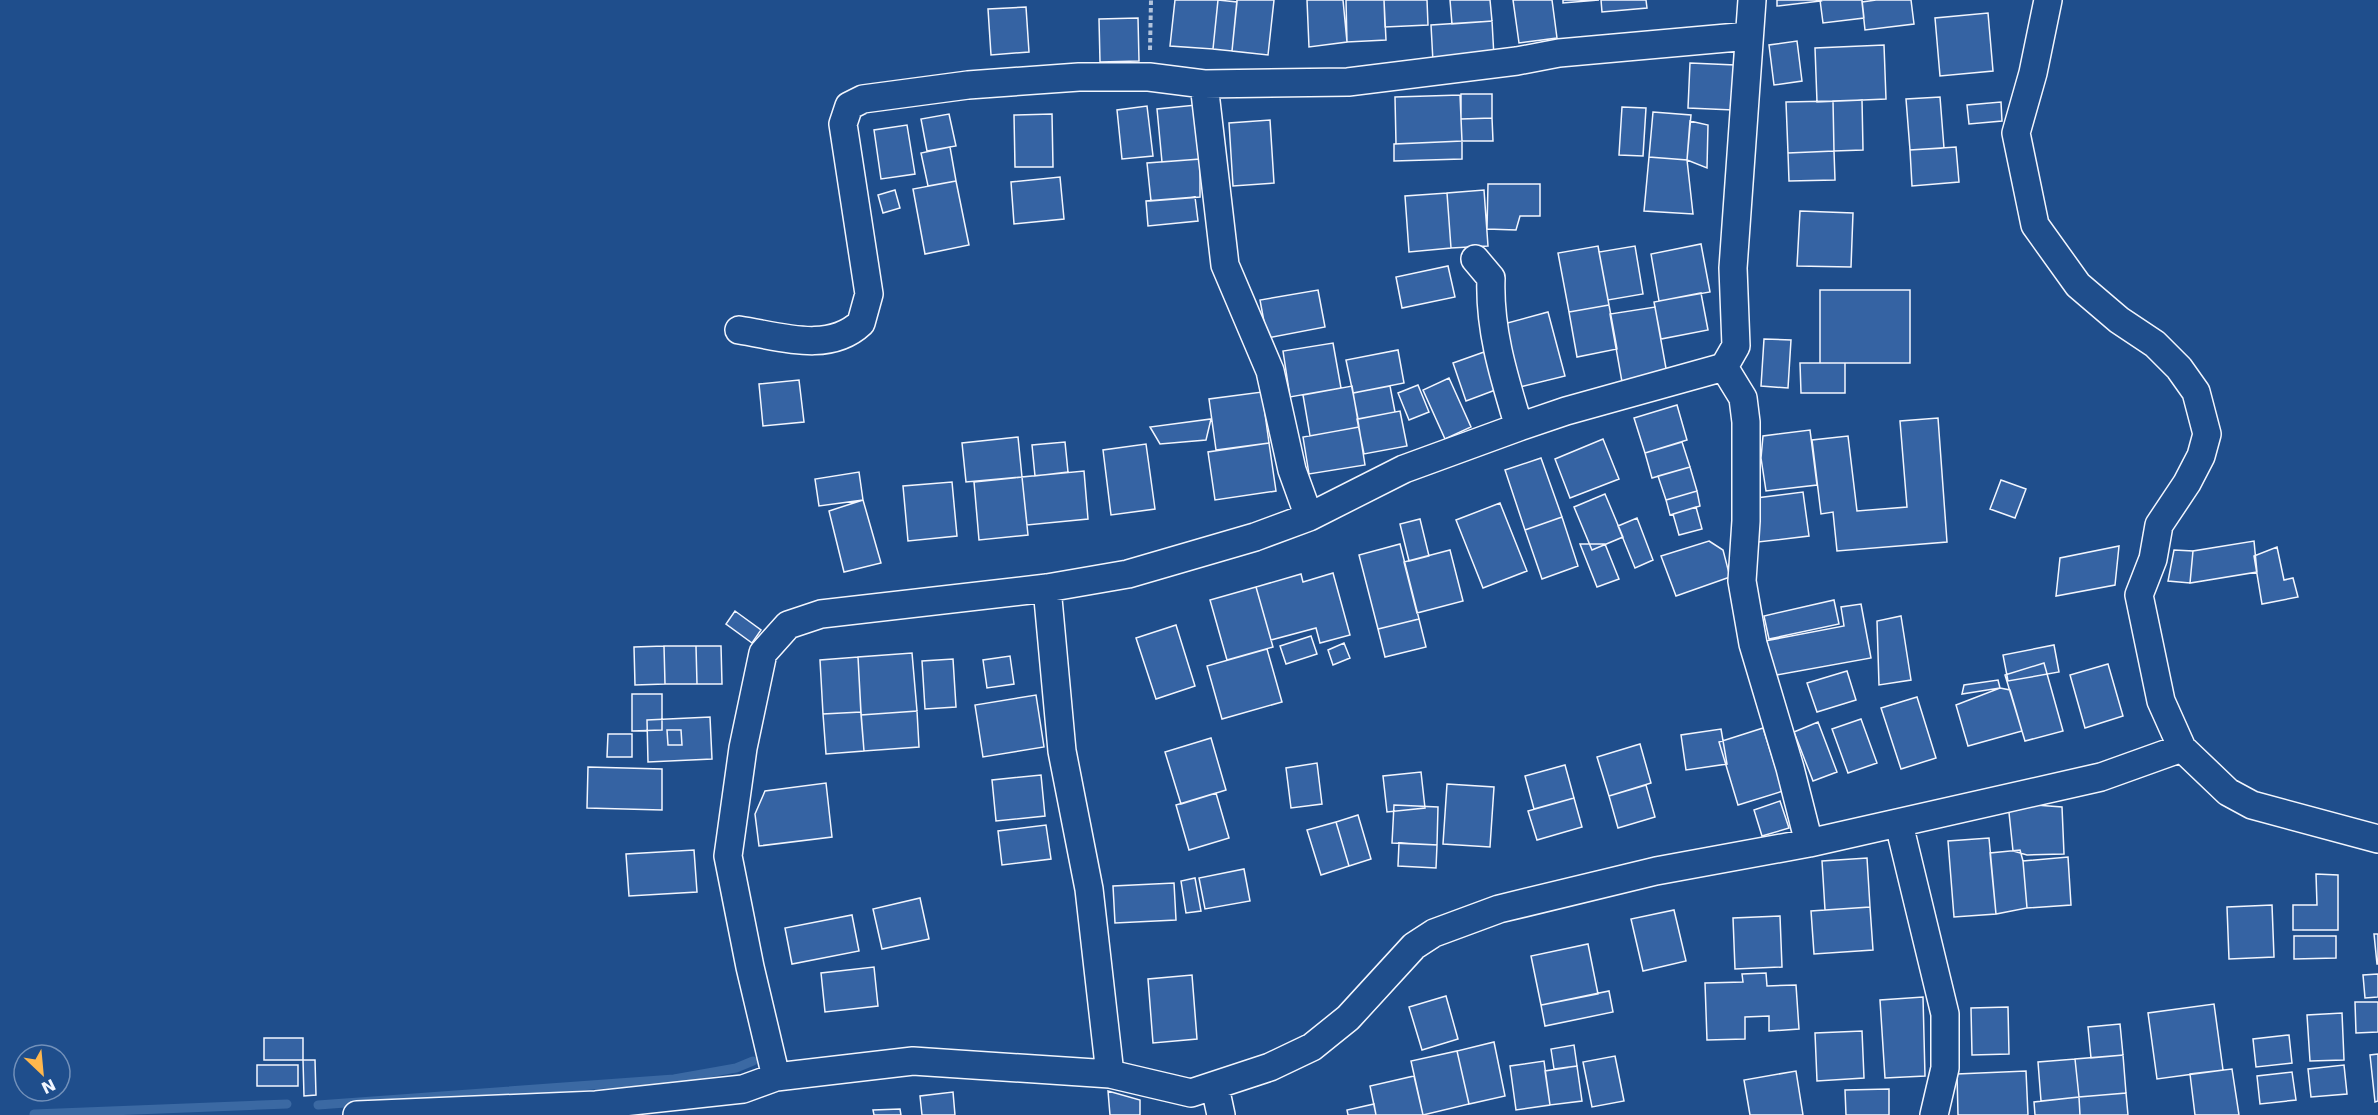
<svg xmlns="http://www.w3.org/2000/svg" width="2378" height="1115" font-family="'DejaVu Sans',sans-serif">
<style>
.lines{fill:none;stroke-linecap:round;stroke-linejoin:round}
.stream{stroke:#3b69a3;stroke-width:9}
.building{fill:#3563a3;stroke:#f2f6ff;stroke-width:1.5}
.street-casing{stroke:#f2f6ff;stroke-width:30}
.path{stroke:#b3c4dc;stroke-width:4;stroke-dasharray:4.5 3;stroke-linecap:butt}
.street{stroke:#1f4e8c;stroke-width:27}
</style>
<rect width="100%" height="100%" fill="#1f4e8c"/>
<g class="lines">
<path class="stream" d="M318 1105 674 1079 736 1068 753 1061
M34 1114 287 1104"/>
</g>
<path class="building" d="M1175 0H1218L1213 49 1170 46Z
M1218 0 1237 2 1232 51 1213 49Z
M1237 0H1274L1268 55 1232 51Z
M1307 0H1343L1347 42 1309 47Z
M1346 0H1384L1386 40 1347 42Z
M1384 0H1427L1428 25 1385 27Z
M1450 0H1490L1492 21 1452 24Z
M1513 0H1552L1557 38 1519 43Z
M1563 0H1599L1563 3Z
M1601 0H1646L1647 8 1602 12Z
M1777 0H1820L1821 1 1777 6Z
M1862 0 1864 18 1823 23 1820 0Z
M1876 0H1911L1914 24 1865 30 1862 2Z
M1026 7 1029 52 991 55 988 9Z
M1988 13 1993 71 1940 76 1935 18Z
M1138 18 1139 61 1100 62 1099 19Z
M1492 21 1494 57 1433 62 1431 25Z
M1797 41 1802 81 1774 85 1769 45Z
M1884 45 1886 99 1817 102 1815 48Z
M1690 63 1735 65 1733 110 1688 108Z
M1461 94H1492V118L1461 119Z
M1460 95 1462 141 1396 144 1395 97Z
M1940 97 1944 148 1910 150 1906 99Z
M1862 100 1863 150 1834 151 1833 101Z
M1833 101 1834 151 1788 153 1786 102Z
M2001 102 2002 121 1969 124 1967 105Z
M1196 105 1200 159 1162 162 1157 109Z
M1147 106 1153 156 1122 159 1117 110Z
M1622 107 1646 108 1643 156 1619 155Z
M1653 112 1691 115 1687 160 1649 157Z
M949 114 956 146 927 151 921 119Z
M1052 114 1053 167H1015L1014 115Z
M1492 118 1493 141H1462L1461 119Z
M1270 120 1274 183 1233 186 1229 123Z
M1690 121 1708 125 1707 168 1687 160Z
M907 125 915 174 881 179 874 130Z
M1462 141V159L1394 161V144Z
M950 147 956 181 928 186 921 153Z
M1956 147 1959 182 1912 186 1910 150Z
M1834 151 1835 180 1789 181 1788 153Z
M1649 157 1687 160 1693 214 1644 211Z
M1200 159V197L1151 201 1147 163Z
M1060 177 1064 219 1014 224 1011 182Z
M956 181 969 245 925 254 913 189Z
M1488 184H1540V216H1520L1516 230 1487 229Z
M895 190 900 208 883 213 878 195Z
M1484 190 1488 246 1451 248 1447 193Z
M1447 193 1451 248 1409 252 1405 196Z
M1195 197 1198 221 1148 226 1146 201Z
M1800 211 1853 213 1851 267 1797 266Z
M1701 244 1710 292 1659 301 1651 254Z
M1598 246 1609 305 1569 312 1558 253Z
M1635 246 1643 294 1608 300 1599 252Z
M1448 266 1455 297 1402 308 1396 277Z
M1318 290 1325 327 1267 338 1260 300Z
M1820 290H1910V363H1820Z
M1701 293 1708 330 1661 339 1654 302Z
M1609 305 1617 349 1577 357 1569 312Z
M1655 307 1667 374 1622 382 1610 314Z
M1548 312 1565 376 1516 388 1500 325Z
M1764 339 1791 340 1788 388 1761 386Z
M1333 343 1341 388 1290 397 1283 351Z
M1398 350 1404 383 1353 393 1346 360Z
M1484 352 1498 389 1466 401 1453 363Z
M1800 363H1845V393H1801Z
M1449 378 1471 427 1445 439 1423 390Z
M799 380 804 422 763 426 759 384Z
M1418 385 1429 412 1409 420 1398 393Z
M1352 386 1359 427 1310 436 1303 395Z
M1390 386 1395 412 1358 419 1353 393Z
M1262 392 1269 443 1216 450 1209 399Z
M1677 405 1687 440 1645 453 1634 418Z
M1400 411 1407 446 1364 454 1357 419Z
M1938 418 1947 542 1837 551 1833 512 1821 514 1812 440 1848 436 1857 511 1907 507 1900 421Z
M1211 419 1206 440 1160 444 1150 427Z
M1359 427 1365 465 1309 474 1303 437Z
M1810 430 1817 485 1766 491 1761 458 1763 436Z
M1018 437 1022 477 966 482 962 443Z
M1603 439 1619 479 1570 498 1555 459Z
M1065 442 1068 472 1035 476 1032 445Z
M1682 442 1690 467 1652 478 1645 453Z
M1269 443 1276 491 1215 500 1208 452Z
M1146 444 1155 509 1111 515 1103 450Z
M1541 458 1562 517 1525 530 1505 470Z
M1690 467 1697 491 1666 500 1658 476Z
M1084 471 1088 519 1027 525 1022 477Z
M859 472 863 500 819 506 815 479Z
M1022 477 1028 535 979 540 974 482Z
M2001 480 2026 489 2015 518 1990 509Z
M952 482 957 536 908 541 903 486Z
M1697 491 1700 506 1670 515 1666 500Z
M1803 492 1809 536 1758 542 1756 498Z
M1605 494 1623 537 1592 550 1574 507Z
M863 500 881 563 844 572 829 511Z
M1500 503 1527 571 1483 588 1456 520Z
M1696 507 1702 529 1679 535 1673 514Z
M1562 517 1578 566 1542 579 1525 530Z
M1637 518 1653 560 1635 568 1618 526Z
M1420 519 1429 556 1409 561 1400 524Z
M1709 541 1723 550 1730 577 1676 596 1661 556Z
M2254 541 2257 572 2190 583 2193 551Z
M1400 544 1419 619 1378 629 1359 555Z
M1580 544H1605L1619 579 1597 587Z
M2119 546 2115 585 2056 596 2060 558Z
M2277 547 2284 580 2293 578 2298 597 2262 604 2254 556Z
M1450 550 1463 601 1417 613 1404 562Z
M2174 550 2193 551 2190 583 2168 581Z
M1333 573 1350 635 1320 643 1316 628 1271 640 1256 587 1301 574 1303 582Z
M1256 587 1273 647 1227 660 1210 600Z
M1834 600 1839 624 1769 639 1764 616Z
M1861 604 1871 658 1771 676 1765 641 1844 626 1841 607Z
M735 611 761 630 752 643 726 624Z
M1901 616 1911 680 1879 685 1877 621Z
M1419 619 1426 647 1385 657 1378 629Z
M1176 625 1195 686 1156 699 1136 638Z
M1311 636 1317 654 1286 664 1280 646Z
M1344 643 1350 658 1333 665 1328 650Z
M2054 645 2059 672 2008 681 2003 655Z
M664 646H696L697 684H665Z
M664 646 665 684 635 685 634 647Z
M696 646H721L722 684H697Z
M1267 649 1282 702 1222 719 1207 666Z
M912 653 917 711 861 715 858 657Z
M1010 656 1014 684 987 688 983 660Z
M858 657 861 712 823 714 820 660Z
M953 659 956 707 925 709 922 661Z
M2044 663 2063 731 2025 741 2005 675Z
M2108 664 2123 716 2085 728 2070 675Z
M1847 671 1856 700 1817 712 1807 683Z
M1998 680 2000 688 1962 694 1964 685Z
M2000 688 2010 690 2022 731 1968 746 1956 705Z
M632 694H662V730L632 731Z
M1036 695 1044 747 983 757 975 705Z
M1917 697 1936 758 1901 769 1881 708Z
M917 711 919 747 864 751 861 715Z
M861 712 864 751 826 754 823 714Z
M710 717 712 759 648 762 647 720Z
M1861 719 1877 763 1848 773 1832 729Z
M1818 722 1837 772 1813 781 1794 732Z
M1763 728 1783 791 1738 805 1719 742Z
M1721 729 1727 764 1686 770 1681 735Z
M667 730H681L682 745H668Z
M608 734H632V757H607Z
M1211 738 1226 790 1181 804 1165 752Z
M1640 744 1651 783 1609 796 1597 757Z
M1317 763 1322 804 1291 808 1286 768Z
M1565 765 1574 798 1534 809 1525 776Z
M588 767 662 769V810L587 808Z
M1421 772 1425 808 1387 812 1383 776Z
M1041 775 1045 816 996 821 992 780Z
M826 783 832 837 759 846 755 814 765 791Z
M1447 784 1494 787 1490 847 1443 844Z
M1646 785 1655 817 1618 828 1609 796Z
M1216 793 1229 838 1189 850 1176 805Z
M1574 798 1582 827 1537 840 1528 811Z
M1780 801 1789 828 1762 836 1754 810Z
M2008 803 2062 807 2064 854 2027 855 2013 851Z
M1394 805 1438 807 1437 845 1392 843Z
M1358 815 1371 859 1349 866 1336 822Z
M1336 822 1349 866 1321 875 1307 830Z
M1046 825 1051 859 1002 865 998 831Z
M1989 838 1996 914 1954 917 1948 841Z
M1399 843 1437 845 1436 868 1398 866Z
M694 850 697 892 629 896 626 854Z
M2020 850 2023 861 2027 908 1996 914 1990 853Z
M2068 857 2071 905 2027 908 2023 861Z
M1867 858 1870 907 1825 910 1822 861Z
M1244 869 1250 901 1205 909 1199 878Z
M2316 874 2338 875V930H2293V905H2317Z
M1195 878 1201 911 1186 913 1181 881Z
M1174 883 1176 920 1115 923 1113 886Z
M920 898 929 939 882 949 873 909Z
M2272 905 2274 957 2229 959 2227 907Z
M1870 907 1873 950 1814 954 1811 911Z
M1674 910 1686 961 1643 971 1631 919Z
M852 915 859 951 792 964 785 928Z
M1780 916 1782 967 1735 969 1733 918Z
M2374 934H2378V964H2377Z
M2294 936H2336V958L2294 959Z
M1588 944 1598 994 1541 1005 1531 956Z
M874 967 878 1006 825 1012 821 973Z
M1766 973 1767 986 1796 985 1799 1029 1769 1031V1016L1745 1017V1039L1707 1040 1705 983 1743 982 1742 974Z
M2378 974V997L2365 998 2363 975Z
M1192 975 1197 1039 1153 1043 1148 979Z
M1609 991 1613 1012 1545 1026 1541 1005Z
M1446 996 1458 1039 1422 1050 1409 1007Z
M1923 997 1925 1076 1885 1078 1880 1000Z
M2355 1002H2378V1032L2356 1033Z
M2214 1004 2223 1070 2157 1079 2148 1013Z
M2008 1007 2009 1054 1972 1055 1971 1008Z
M2342 1013 2344 1060 2310 1061 2307 1015Z
M2120 1024 2123 1055 2091 1058 2088 1027Z
M1862 1031 1864 1078 1817 1081 1815 1033Z
M2289 1035 2292 1063 2256 1067 2253 1039Z
M264 1038H303V1060H264Z
M1494 1042 1505 1096 1469 1104 1457 1051Z
M1574 1045 1577 1066 1554 1069 1551 1049Z
M1457 1051 1469 1104 1423 1115 1411 1061Z
M2378 1054V1101L2375 1102 2370 1055Z
M2123 1055 2126 1093 2079 1097 2075 1059Z
M1615 1056 1624 1101 1592 1107 1583 1062Z
M2075 1059 2079 1097 2041 1101 2038 1062Z
M303 1060H315L316 1095 304 1096Z
M1544 1061 1550 1105 1516 1110 1510 1066Z
M257 1065H298V1086H257Z
M2344 1065 2347 1094 2311 1097 2308 1069Z
M1577 1066 1582 1101 1550 1105 1545 1071Z
M2232 1069 2239 1115H2195L2190 1074Z
M1796 1071 1803 1115H1750L1744 1080Z
M2026 1071 2028 1115H1958L1957 1074Z
M2292 1072 2296 1100 2260 1104 2257 1076Z
M1414 1076 1423 1115H1376L1370 1086Z
M1889 1089V1115H1846L1845 1090Z
M1108 1091 1140 1100V1115H1110Z
M953 1092 955 1115H922L920 1096Z
M2126 1093 2128 1115H2080L2079 1097Z
M2079 1097 2080 1115H2035L2034 1102Z
M1374 1104 1376 1115H1348L1347 1110Z
M900 1109 901 1115H874L873 1110Z"/>
<g class="lines">
<g class="street-casing">
<path id="street" d="M2048 0 2033 73 2016 133 2035 225 2078 285 2119 320 2155 344 2179 368 2196 392 2207 434 2201 456 2187 483 2159 525 2153 559 2139 595 2161 701 2182 748 2228 792 2252 805 2378 839
M1204 84 1225 265 1270 371 1292 470 1309 517
M1475 259 1491 278C1489 330 1504 377 1519 427
M739 330C779 336 828 354 861 323L869 294 843 124 849 106 863 99 968 85 1079 77H1149L1204 84 1348 82 1517 61 1559 53 1749 36
M1724 367 1743 398 1746 422V521L1742 581 1753 644 1790 768 1809 843
M1047 588 1062 751 1089 889 1110 1074
M1899 824 1945 1014V1068L1934 1115
M776 1077 750 967 728 856 743 748 763 653 788 625 821 614 1047 588 1128 574 1255 537 1309 517 1404 469 1519 427 1566 411 1724 367 1736 346 1733 268 1752 0
M1215 1087 1221 1115
M357 1115 596 1105 743 1089 776 1077 913 1061 1110 1074 1191 1093 1270 1067 1312 1047 1348 1018 1414 946 1434 933 1499 909 1656 871 1809 843 2101 777 2182 748"/>
</g>
<path class="path" d="M1150 50 1151 0"/>
<use href="#street" class="street"/>
</g>
<g transform="translate(42 1073) rotate(154)"><circle r="28" fill="#1f4e8c" stroke="#7391ba" stroke-width="1.5"/>
<path d="M0-4.5L10 22L0 15L-10 22Z" fill="#ffb74d"/>
<text y="-9" font-size="16" font-weight="bold" text-anchor="middle" fill="#f2f6ff">N</text>
</g>
</svg>
